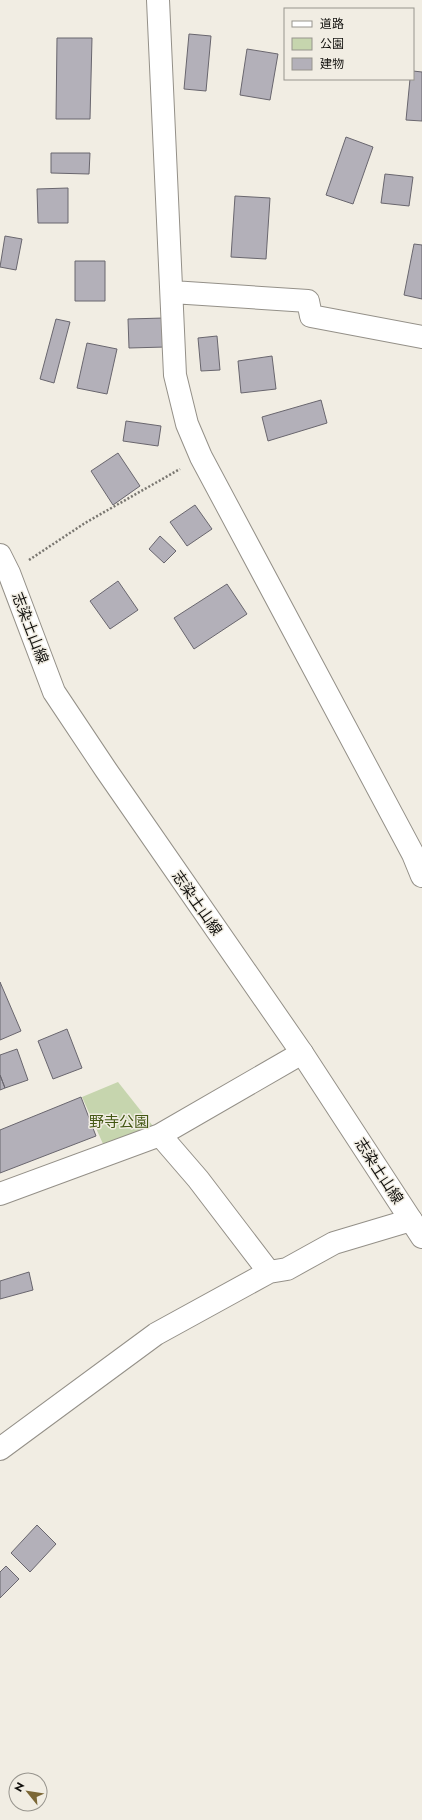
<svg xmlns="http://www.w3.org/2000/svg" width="422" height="1820" font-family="Jost,'Noto Sans JP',sans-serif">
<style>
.green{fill:#c6d5ae}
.building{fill:#b3b0b9;stroke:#69666e}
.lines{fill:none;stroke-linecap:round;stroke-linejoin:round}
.street-casing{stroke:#949088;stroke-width:24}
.secondary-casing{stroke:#949088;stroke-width:24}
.path{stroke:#797670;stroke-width:2.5;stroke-dasharray:2 2;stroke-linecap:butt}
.street{stroke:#fff;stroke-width:22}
.secondary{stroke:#fff;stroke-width:22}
.labels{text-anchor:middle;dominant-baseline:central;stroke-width:3;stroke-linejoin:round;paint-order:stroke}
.street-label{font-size:15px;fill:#12110e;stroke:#f1ede3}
.park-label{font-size:15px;fill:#445814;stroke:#f1ede3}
</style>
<rect width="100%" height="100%" fill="#f1ede3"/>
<path class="green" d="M118 1082 160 1135 108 1155 82 1097Z"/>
<path class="building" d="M189 34 211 36 206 91 184 89Z
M57 38H92L90 119H56Z
M247 49 278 54 270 100 240 95Z
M413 71 422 72V121L406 120 410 79H413Z
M346 137 373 147 353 204 326 195Z
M51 153H90L89 174 51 173Z
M385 174 413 177 409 206 381 203Z
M68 188V223H38L37 189Z
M235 196 270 198 266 259 231 257Z
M5 236 22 239 16 270 0 267Z
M414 244 422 245V299L404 295Z
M75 261H105V301H75Z
M164 318 165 347 129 348 128 319Z
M56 319 70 322 54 383 40 379Z
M217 336 220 370 201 371 198 338Z
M87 343 117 349 107 394 77 388Z
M272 356 276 389 241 393 238 361Z
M321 400 327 423 268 441 262 417Z
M126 421 161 426 158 446 123 441Z
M118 453 140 486 113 505 91 471Z
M195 505 212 529 187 546 170 522Z
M160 536 176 551 164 563 149 549Z
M118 581 138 610 110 629 90 601Z
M227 584 247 614 194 649 174 618Z
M0 982 21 1031 0 1040Z
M67 1029 82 1068 53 1079 38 1041Z
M17 1049 28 1080 5 1088 0 1075V1055Z
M0 1075 5 1088 0 1090Z
M81 1097 96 1136 0 1173V1130Z
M29 1272 33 1290 0 1299V1281Z
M37 1525 56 1544 30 1572 11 1553Z
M6 1566 19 1579 0 1598V1572Z"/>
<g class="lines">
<g class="street-casing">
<path id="street" d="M158 0 175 375 187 424 201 457 413 854 422 876
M172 292 308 301 311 316 422 337
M160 1135 198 1179 269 1272 287 1269 334 1243 411 1220
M0 1194 160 1135 302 1053
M0 1449 156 1334 269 1272"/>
</g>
<g class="secondary-casing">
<path id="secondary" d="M0 555 9 573 54 692 106 770 302 1053 422 1237"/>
</g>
<path class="path" d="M29 560 85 523 180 469"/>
<use href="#street" class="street"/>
<use href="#secondary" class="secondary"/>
</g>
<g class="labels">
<g class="street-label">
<text transform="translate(30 628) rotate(69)">志染土山線</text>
<text transform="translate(197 903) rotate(55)">志染土山線</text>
<text transform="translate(379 1171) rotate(57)">志染土山線</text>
</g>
<g class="park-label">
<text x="119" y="1122">野寺公園</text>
</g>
</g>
<rect x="284" y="8" width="130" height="72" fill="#f1ede3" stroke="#98958e"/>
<rect x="292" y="21" width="20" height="6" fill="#ffffff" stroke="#98958e"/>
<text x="320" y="28" font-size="12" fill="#12110e">道路</text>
<rect x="292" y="38" width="20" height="12" fill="#c6d5ae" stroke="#98958e"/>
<text x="320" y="48" font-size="12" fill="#12110e">公園</text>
<rect x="292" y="58" width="20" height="12" fill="#b3b0b9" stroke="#98958e"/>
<text x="320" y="68" font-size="12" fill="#12110e">建物</text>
<g transform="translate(28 1792) rotate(300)"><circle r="19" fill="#f1ede3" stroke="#98958e"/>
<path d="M0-3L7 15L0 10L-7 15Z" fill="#7b6736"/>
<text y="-6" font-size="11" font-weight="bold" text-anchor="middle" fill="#12110e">N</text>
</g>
</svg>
